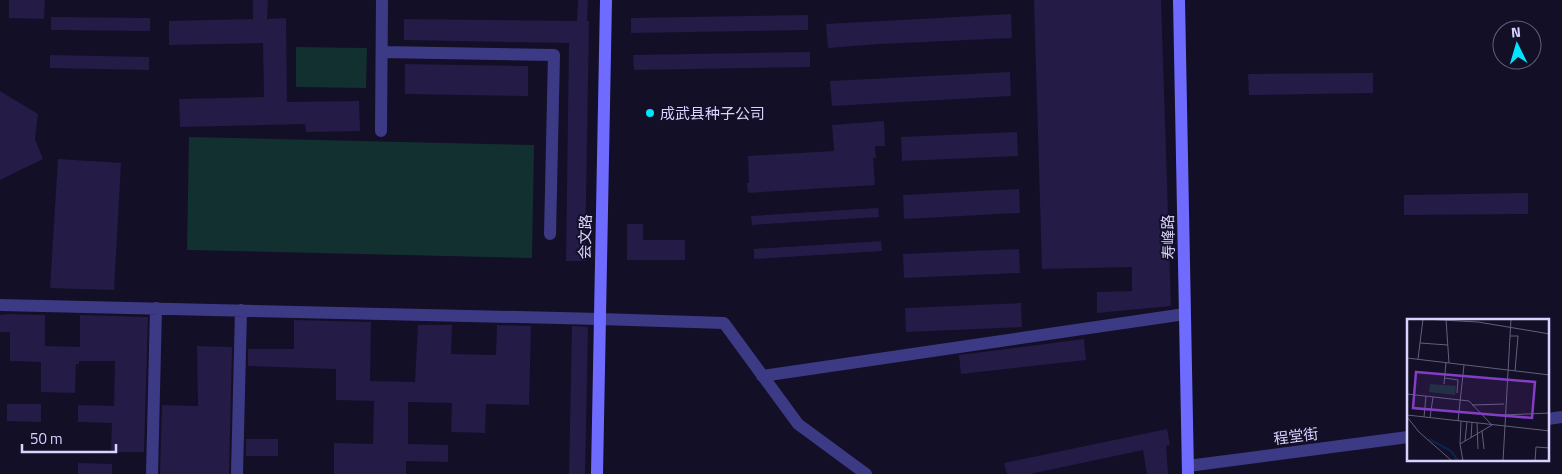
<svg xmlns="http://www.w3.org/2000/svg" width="1562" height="474" font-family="'Titillium Web','Noto Sans SC',sans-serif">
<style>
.green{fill:#12302f}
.building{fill:#241b47}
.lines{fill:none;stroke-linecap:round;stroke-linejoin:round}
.street{stroke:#3d3a85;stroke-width:12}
.secondary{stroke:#6f6bff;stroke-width:12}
.poi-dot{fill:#00e5ff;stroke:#130f26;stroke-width:2}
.labels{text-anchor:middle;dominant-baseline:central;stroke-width:4;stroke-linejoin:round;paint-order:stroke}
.poi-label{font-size:15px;fill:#d9d4ff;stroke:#130f26;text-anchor:start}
.street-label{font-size:15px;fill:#d9d4ff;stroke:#130f26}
.inset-river{fill:none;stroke:#0c2248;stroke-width:2.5}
.inset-road{fill:none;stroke:#625e7d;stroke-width:1}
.view{fill:#843dc5;fill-opacity:0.15;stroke:#843dc5;stroke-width:2.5}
.inset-edge{fill:none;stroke:#d9d4ff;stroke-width:2.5}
</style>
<rect width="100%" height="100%" fill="#130f26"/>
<path class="green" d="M296 47 367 48 366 88 296 87Z
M189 137 534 145 532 258 187 250Z"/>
<path class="building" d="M9 0H45L44 19 9 18Z
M253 0H268L267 19 286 18 287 102 359 101 360 131 306 132 305 124 180 127 179 99 264 97 263 43 169 45V21L253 19Z
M578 0H588L587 21H589L585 261H566L569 43 404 40V19L577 21Z
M1034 0H1161L1171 306 1097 313V292L1132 291V267L1042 269Z
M1011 14 1012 38 879 44 828 48 826 24Z
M808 15V30L631 33V18Z
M51 17 150 18V31L51 30Z
M810 52V67L634 70 633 55Z
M50 55 149 57V70L50 68Z
M405 64 528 66V96L405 94Z
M1010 72 1011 96 832 106 830 81Z
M1373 73V93L1249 95 1248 74Z
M0 91 38 114 35 139 43 159 0 180Z
M884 121 885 146H875L876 158H873L875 185 748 193 747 183H749L748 156 834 151 832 125Z
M1017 132 1018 156 902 161 901 137Z
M58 159 121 163 114 290 50 288Z
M1019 189 1020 213 904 219 903 195Z
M1528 193V214L1404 215V195Z
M878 208 879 217 752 225 751 216Z
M627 224H643V240H685V260H627Z
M881 241 882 251 754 259V249Z
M1019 249 1020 273 904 278 903 254Z
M1021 303 1022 327 906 332 905 308Z
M11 314 45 315V346L80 347V315L148 317 144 452H111L112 423 78 422V405L114 406 115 361H79V364H76L75 393 41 392V362L10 361V332H0V315Z
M294 320 371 322 370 381 415 382 418 325H452L451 354 496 355 497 325 531 326 529 405 486 404 485 433 451 432 452 403 408 402V444L448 445V462L406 461V474H334V443L373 444 374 401 336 400V369L248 366V349H294Z
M572 326 588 327 585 474H569Z
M1084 339 1086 360 961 374 959 355Z
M197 346 231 347 232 348 229 474H160L162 405 198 406Z
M7 404H41V422L7 421Z
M1167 429 1170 445 1166 446 1168 474H1147L1143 450 1030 474H1007L1004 463Z
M246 439H278V456H246Z
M78 463 112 464V474H78Z"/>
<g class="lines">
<path class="street" d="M382 52 554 55 550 234
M381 131 382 0
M0 305 600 319 724 323 798 424 866 474
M762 376 1185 314
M1548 419 1562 417
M1188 466 1408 437
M152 474 156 308
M237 474 241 310"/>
<path class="secondary" d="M1179 0 1188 474
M597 474 606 0"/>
</g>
<circle class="poi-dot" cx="650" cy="113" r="5"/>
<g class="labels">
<g class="poi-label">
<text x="660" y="113">成武县种子公司</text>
</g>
<g class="street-label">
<text transform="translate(585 237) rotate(-89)">会文路</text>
<text transform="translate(1168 237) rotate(-91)">寿峰路</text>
<text transform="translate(1296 436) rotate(-7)">程堂街</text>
</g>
</g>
<g transform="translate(1407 319)">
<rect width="142" height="142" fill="#130f26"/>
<path d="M23 65 49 67 48 76 22 73Z" fill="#12302f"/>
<path class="inset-river" d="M22 120 44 132 51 142"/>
<path class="inset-road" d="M16 0 71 3 143 15M39 0 42 44M103 17H111L108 52M13 24 41 26M0 39 143 56M11 40 16 0M38 59 51 61 50 74M37 65 39 43M0 75 62 82 85 106 53 125 56 142M65 86 97 85M0 96 143 112M96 96 143 94M0 98 12 113 45 142M17 98 19 77M23 99 26 78M51 102 57 46M70 104 71 130M75 112 77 130M64 119 65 103M58 122 60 103M53 125 54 102M96 142 104 0M128 142 129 128 143 129"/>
<path class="view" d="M9 53 128 63 125 99 6 89Z"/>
<rect width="142" height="142" class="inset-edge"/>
</g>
<g transform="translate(1517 45) rotate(355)"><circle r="24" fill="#130f26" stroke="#625e7d"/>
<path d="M0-4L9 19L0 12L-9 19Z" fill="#00e5ff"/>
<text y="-8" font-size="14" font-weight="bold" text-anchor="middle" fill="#d9d4ff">N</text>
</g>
<path d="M22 444v8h94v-8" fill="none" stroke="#d9d4ff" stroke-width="2.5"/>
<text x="30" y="444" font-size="15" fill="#d9d4ff" stroke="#130f26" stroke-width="4" paint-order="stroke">50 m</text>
</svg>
